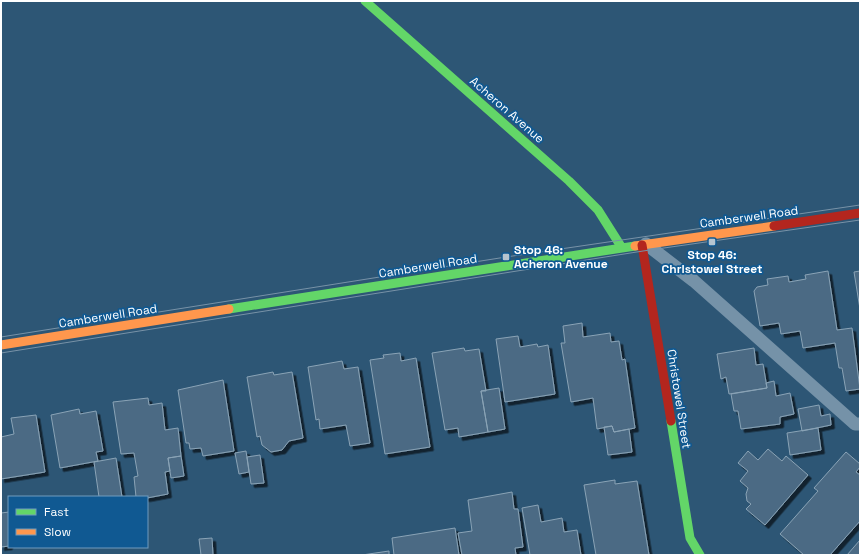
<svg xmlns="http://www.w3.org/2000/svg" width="861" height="556" font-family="'Space Grotesk',sans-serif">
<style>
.building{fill:#4b6b84;stroke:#8aa3b6;filter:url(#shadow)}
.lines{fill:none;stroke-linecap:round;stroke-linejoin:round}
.lane{stroke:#7592a8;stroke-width:13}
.fast{stroke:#63d668;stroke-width:9}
.slow{stroke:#ff974d;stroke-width:9}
.jam{stroke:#b3261e;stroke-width:9}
.tram{stroke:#7892a7;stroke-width:1}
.poi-dot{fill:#b6c4cf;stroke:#105992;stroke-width:1.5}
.labels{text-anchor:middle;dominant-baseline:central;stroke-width:3.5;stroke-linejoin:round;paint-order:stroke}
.street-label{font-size:12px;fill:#fff;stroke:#105992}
.poi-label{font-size:12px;font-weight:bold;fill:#fff;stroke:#105992;text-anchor:start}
</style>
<defs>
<filter id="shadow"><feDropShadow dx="3.5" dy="3.5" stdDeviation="0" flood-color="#0009"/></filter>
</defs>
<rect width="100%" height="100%" fill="#2d5675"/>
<path class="building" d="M828 271 837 330 852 328 860 389 846 391 842 368H839L835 343 803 348 800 331 781 334 779 323 760 326 754 291 757 287 768 285 767 279 788 276 789 282 806 279 805 275Z
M860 271V309L854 272Z
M582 323 583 337 610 333 611 342 619 341 622 360 625 359 635 428 614 432 612 426 597 429 593 398 571 402 561 343H565L563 326Z
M518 336 520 347 537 344 538 347 548 345 555 394 505 402 496 339Z
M464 348 465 351 479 349 486 391H481L488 432 459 437 458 428 445 430 432 353Z
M754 348 756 365 763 364 767 388 729 394 726 377 721 379 717 354Z
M400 353 401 361 416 358 430 447 385 454 370 360 384 358 383 355Z
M342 361 344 369 358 367 370 443 350 446 346 425 320 429 319 419 316 420 308 367Z
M273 372 274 375 292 372 303 438 289 441 282 450 271 452 262 445 260 436 257 437 247 377Z
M223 380 234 451 203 456 201 448 190 449 189 443H186L178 390Z
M774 381 776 396 790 393 794 414 780 417V424L741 429 738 411H734L731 394 767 388 766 383Z
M499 388 505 429 488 432 481 391Z
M148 398 149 405 162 403 165 430 178 428 181 456 168 458 170 471 165 472 168 494 147 498 136 497 134 477 138 476 134 453 121 454 113 402Z
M819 405 821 416 830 414 831 425 802 431 798 409Z
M79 409 80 414 96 411 103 451 96 452 98 461 60 468 51 415Z
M36 415 45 472 1 479V437L14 434 11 418Z
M612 426 614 432 629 429 632 452 608 455 604 427Z
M818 428 821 450 790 455 787 433Z
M768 449 782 461 786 456 808 475 765 525 746 509 751 504 747 501 746 494 748 488 740 481 748 471 738 463 748 451 758 460Z
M246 451 249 472 239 474 235 453Z
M846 452 860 464V467L856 472 860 475V521L830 555H804L780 534 818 491 814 488Z
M260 455 264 483 251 484 247 457Z
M181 456 184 476 171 478 168 458Z
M116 458 122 497H99L94 462Z
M615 480V484L637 481 649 555H596L584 485Z
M512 492 514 509H518L523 547 515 548 516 555H462L458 533 472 531 468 500Z
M538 505 541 522 562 518 564 532 577 530 581 555H530L522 508Z
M9 512V546L1 547V513Z
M455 528 459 555H394L392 538Z
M212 538 213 555H201L199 539Z
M860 540V555H847Z
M389 551V555H362Z"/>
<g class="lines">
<path class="lane" d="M646 244 694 281 855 424H860"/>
<path class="fast" d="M365 1 569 181 598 210 622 248
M229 309 635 246
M671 421 690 538 700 555"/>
<path class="slow" d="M635 246 774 226
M1 345 229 309"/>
<path class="jam" d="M774 226 860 213
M642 245 671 421"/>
<path class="tram" d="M1 337 506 257 860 205
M1 353 643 251 860 220"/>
</g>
<g class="poi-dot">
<rect x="708" y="238" width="8" height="8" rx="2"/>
<rect x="502" y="253" width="8" height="8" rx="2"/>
</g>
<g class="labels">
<g class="street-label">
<text transform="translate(507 110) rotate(41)">Acheron Avenue</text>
<text transform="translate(749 217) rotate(-8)">Camberwell Road</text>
<text transform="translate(428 266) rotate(-9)">Camberwell Road</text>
<text transform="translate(108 316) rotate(-9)">Camberwell Road</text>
<text transform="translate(679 399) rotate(81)">Christowel Street</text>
</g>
<g class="poi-label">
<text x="514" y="250">Stop 46:<tspan x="514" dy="14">Acheron Avenue</tspan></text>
<text x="712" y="255" text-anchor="middle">Stop 46:<tspan x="712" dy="14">Christowel Street</tspan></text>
</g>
</g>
<rect width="861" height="556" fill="none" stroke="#ffffff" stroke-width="4"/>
<rect x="8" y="496" width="140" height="52" fill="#105992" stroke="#709bbe"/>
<rect x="16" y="509" width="20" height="6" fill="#63d668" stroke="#709bbe"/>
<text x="44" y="516" font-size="12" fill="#ffffff">Fast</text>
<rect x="16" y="529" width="20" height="6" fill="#ff974d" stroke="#709bbe"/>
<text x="44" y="536" font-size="12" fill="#ffffff">Slow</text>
</svg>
